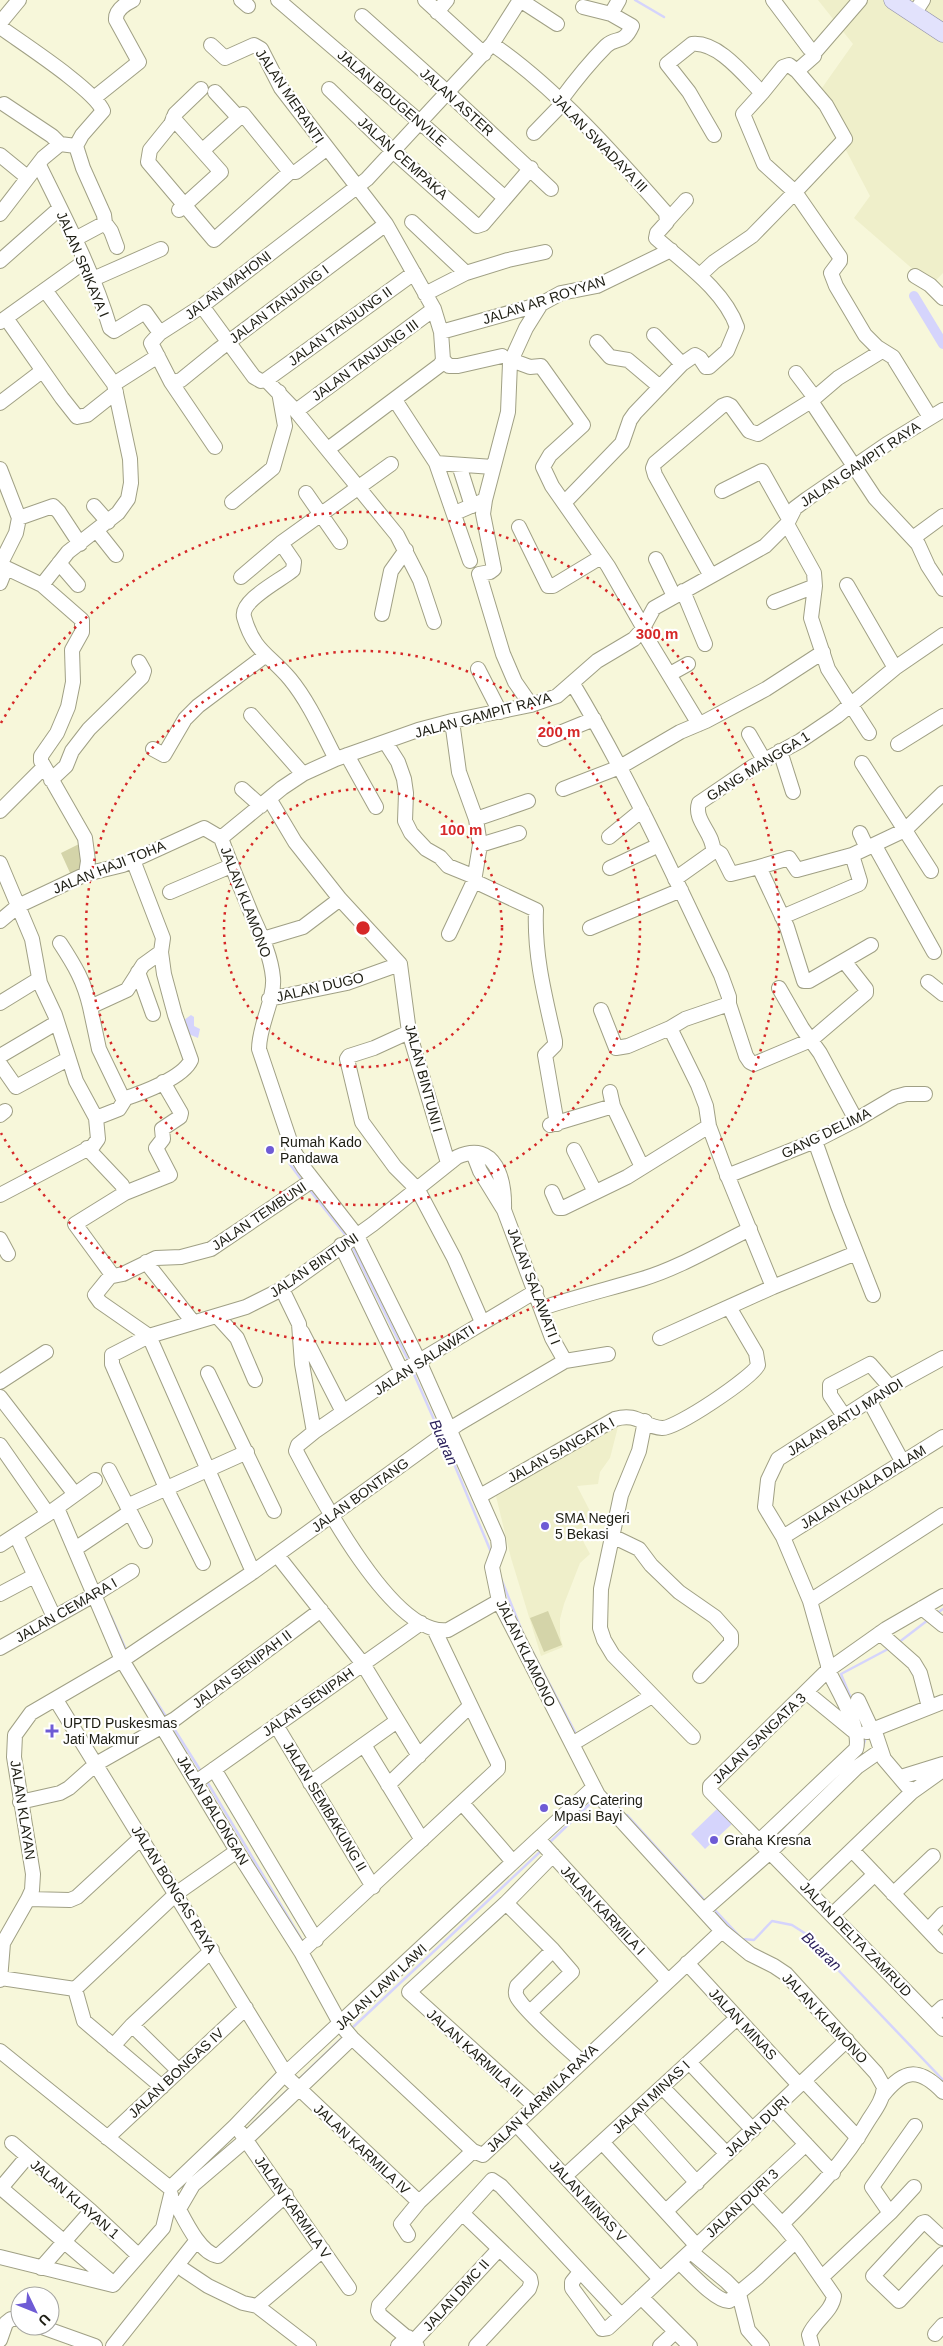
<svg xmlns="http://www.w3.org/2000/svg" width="943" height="2346" font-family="Arial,sans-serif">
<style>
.built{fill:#efefca}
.green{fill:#d4d4a9}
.water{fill:#d5d4fc}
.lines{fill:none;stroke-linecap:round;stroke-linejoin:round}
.stream{stroke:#d5d4fc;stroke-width:2.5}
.canal{stroke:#d5d4fc;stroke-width:10}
.minor-casing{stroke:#a0a085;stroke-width:16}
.major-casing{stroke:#9190a9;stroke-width:19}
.minor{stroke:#fff;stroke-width:14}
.major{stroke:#e2e2fc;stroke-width:18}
.ring{fill:none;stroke:#d62828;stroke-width:2.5;stroke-dasharray:2.5 5}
.poi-dot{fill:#6e5bd5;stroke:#fff;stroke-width:2}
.labels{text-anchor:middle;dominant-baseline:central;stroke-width:4.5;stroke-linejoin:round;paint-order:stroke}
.street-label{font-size:14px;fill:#1d1d13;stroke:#fff}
.poi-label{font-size:14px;fill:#1d1d13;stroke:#fff;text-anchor:start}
.water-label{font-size:15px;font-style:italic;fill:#2b215b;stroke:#fff}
.centre{fill:#d62828;stroke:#fff;stroke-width:2.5}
.ring-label{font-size:15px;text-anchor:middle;font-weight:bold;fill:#d62828;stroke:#fff;stroke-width:4.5;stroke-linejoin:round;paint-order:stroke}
</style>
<rect width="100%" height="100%" fill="#f7f7da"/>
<path class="built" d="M818 0H943V273L931 285 854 218 870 196 817 95 853 44Z
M620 1419 610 1458 600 1472 598 1484 577 1486 591 1513 582 1539 590 1554 580 1563 564 1604 560 1619V1635L563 1647 541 1656 511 1558 495 1492Z"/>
<path class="green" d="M81 843 84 866 78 873 71 875 61 853Z
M548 1611 562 1645 544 1652 530 1618Z"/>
<path class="water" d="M191 1015 194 1017V1026L200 1029 198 1038 186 1033 184 1020Z
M718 1808 732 1824 705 1849 691 1834Z"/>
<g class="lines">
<path class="stream" d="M635 0 664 17
M289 1163 303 1182
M308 1188 347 1237
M352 1246 409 1362
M413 1372 439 1431
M444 1440 491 1552
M500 1576 524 1636
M936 1614 943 1609
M111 1616 127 1652
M898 1643 928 1620
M530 1647 576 1734
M144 1683 167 1718
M852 1701 841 1674 890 1648
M857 1713 863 1729
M173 1727 202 1773
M862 1750 866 1737
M206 1780 303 1942
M821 1793 845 1769
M627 1815 707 1903
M549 1843 594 1800
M713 1908 742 1939 754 1940 772 1921 792 1925 814 1939 840 1972 943 2080
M351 2029 542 1850
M297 2081 345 2035
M253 2123 291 2087"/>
<path class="canal" d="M914 296 943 344"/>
<g class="minor-casing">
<path id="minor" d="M241 0 248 6
M278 0 420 122 505 198
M425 0 484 54
M520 0 557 24
M773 0 809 48 815 52 860 0
M583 7 611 14
M437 12 447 0
M914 14 923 0
M362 16 447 92 551 189
M0 23 19 0
M0 27C22 43 95 90 103 111L82 135 76 146 83 168 104 215 105 223 75 239
M492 44C555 87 615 155 666 213L667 222 657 233 656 238C684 263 724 290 737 327L727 351 709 367H706L700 358 695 355 682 364 635 413 630 420 622 443 564 503
M211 45 225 58 254 45 261 49 281 88 386 224 434 309 441 332 443 360 440 365 328 449
M815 52 814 56 797 71 826 105 845 139 795 192 840 257V261L831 273 836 286 865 335 877 347 893 357 930 417
M201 89 175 114 171 124 150 150 148 162 214 240 290 172H296L326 149
M329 89 393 151 477 226 483 224 531 168
M215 92 238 117
M762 93 783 67 789 65 797 71
M94 98 139 62 116 20C115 10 125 4 133 0
M560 101C574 82 589 63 606 46 616 36 623 46 632 26L611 14 619 0
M4 104 52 136 60 144
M173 118 221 172 179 210
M534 133 563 103
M203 150 243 114 290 172
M0 155 27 177
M39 165C65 218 93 271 110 328L114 331 145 312 160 333
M0 214 43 158 60 144 76 146
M668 220 686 200
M412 222 466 273
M105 223 111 231 117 247
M0 261 60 208
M700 275 714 262 752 236 795 192 764 164 743 114 762 93C745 76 718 41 692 44L667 64 689 92 714 135
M915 276 930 285 943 298
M93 279 161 249
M425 294 466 273 508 260 545 252
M202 306 254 377 261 381 266 380
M6 318 62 398 77 417 87 415 116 392
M0 322 84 262
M441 332 541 304 561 293 597 286 671 250
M654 335 682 364
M597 342 610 357 628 360 660 387
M443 360 449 366H458L502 356
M511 360 530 367 541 366 583 425 550 455 543 467 552 486 608 566 643 627
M796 373 815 398
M266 380 296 411 397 535 420 580 434 622
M266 380 414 273
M171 382 181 380 218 350 386 224
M114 384 158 356
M395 400 436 463 470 561
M811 401 875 498 918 544 928 566 943 589
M0 403 42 371
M296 411 434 309
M215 447 171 382 151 343 160 333 202 306 367 179 492 44 520 0
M436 463 493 467
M459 465 472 506
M0 469 19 518 16 533 0 565 42 585 82 620V632L72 650 73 682 68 707 57 733 41 756V761L85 838 88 861 86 874
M722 491 762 471 789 519
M306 493 340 542
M485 500 483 514 494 569 490 572 479 574 503 654 515 682 531 705
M232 502 273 468 285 426 279 392
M94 506 108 522
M455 513 485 500 508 412 510 363 526 328 541 304
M19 518 53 506 59 512 80 544
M787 524 814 573 815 586 811 618 828 669 869 733
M519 527 548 586H553L601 557
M97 531 116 555
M913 538 943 516
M281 543 294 562 293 570C280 581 240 600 244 617 254 652 269 654 290 679 309 702 322 732 336 759
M656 559 674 596
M59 563 78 585
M711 576 655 475 653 468 655 463 722 406 727 404 731 406 749 431 758 434 811 401 838 378 882 351
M241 577 281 543 391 464
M0 583 6 568
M42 585 68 552 118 513 128 499 131 483 130 459 114 384 45 290
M847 585 895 668
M683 591 705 644
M774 602 815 586
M382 614 391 571 406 550
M642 630 699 724
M478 669 500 712
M670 674 688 664
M573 684C629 777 674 876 721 975L729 997V1004L685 1019 670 1028 698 1085 706 1106 709 1126 726 1172 773 1287 660 1338
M251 715 303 774
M749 734 764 760
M545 739 594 719
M386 743 398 762 404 779 406 793 405 821 411 833 426 849 440 857 448 866 475 877
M898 744 943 716
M153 749 164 755 185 719 198 706 266 655
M780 751 793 792
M347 755 376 807
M862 763 931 871
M51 780 66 766 72 751 89 729 142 677 144 671 139 662
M242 789 261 806
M563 789 620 767 680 732 706 721 766 689 823 652
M270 800 295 842 340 899 400 964
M0 811 43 768
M476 819 528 801
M860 833 867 848 905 830 943 793
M609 837 642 810
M221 838C230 863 241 888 251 913 260 933 271 955 273 978 275 999 259 1025 259 1049L293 1150 304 1168 357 1236 419 1361 498 1539 499 1548 492 1567 499 1601 598 1795 722 1931 750 1954 774 1966 786 1974 876 2073 884 2087C883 2100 875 2110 868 2121 844 2162 816 2191 782 2224L796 2241 834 2296C832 2312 815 2320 809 2335L812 2346
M221 838 282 788 303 774 336 759 418 730 452 721 531 705 557 696 597 661 634 639 642 630 654 608 765 546 787 524 795 508 807 499 887 444 943 410
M480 845 519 833
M875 846 934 952
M713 849 721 854 731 874 759 867 787 927 804 981H809L871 945
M0 863 32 939 40 983 55 1015 76 1081 96 1118 98 1139 93 1146 0 1195
M759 867 789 858 797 870 852 855 867 848
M610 868 659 845
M675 879 713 852C715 834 693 821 699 803L752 767 800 741 837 716 895 668 943 635
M474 881 536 910C534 955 545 997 555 1041V1045L545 1055 557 1124
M170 892 231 866
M782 917 859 884 860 881 852 855
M0 921 18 906 86 874 123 865 204 828 221 838
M590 928 681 890
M449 934 474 881 480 845 476 819 459 772 452 721
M263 939 303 927 340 899
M60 943C75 966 84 981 90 1007
M400 964 409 1032 448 1163
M138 972 153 1014
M928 982 943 994
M779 988 802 1028 820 1053 856 1120
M269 999 347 983 400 964
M0 1003 39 979
M729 1004 746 1056 750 1062 754 1064 811 1040 866 993V989L844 961
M601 1010 616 1048 628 1046 670 1028
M409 1032 374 1048 349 1056 347 1059 362 1122 395 1167 418 1190 454 1258 482 1322
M0 1056 56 1023
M0 1064 16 1087 68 1059
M163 1082 181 1113 180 1117 162 1129 163 1139 156 1148 170 1175 125 1193 75 1224 113 1276 123 1274 156 1258 181 1257 211 1249 313 1180
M610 1092 613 1106
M123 1099C142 1093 183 1078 191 1060L175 1015 164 974 161 952 163 938 133 860
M0 1115 5 1111
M96 1118 119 1109 124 1101 99 1049 90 1007 127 990 143 965 161 952
M550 1125 613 1106 642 1167
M815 1141 838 1206 873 1295
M87 1148 122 1185 125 1193
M574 1150 595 1192
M473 1153 480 1171 504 1210
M727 1176 815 1141 856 1120 895 1097 906 1094H925
M552 1192 559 1208H563L627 1177 709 1126
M0 1239 8 1254
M341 1245 402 1372
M146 1262 193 1322
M112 1274 95 1295 100 1302 149 1336 253 1572
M773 1287 856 1253
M282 1289 299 1324 302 1364 314 1432 298 1445 296 1451C318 1493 393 1637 448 1630L499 1601
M542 1308C575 1297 608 1289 642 1279 679 1268 715 1246 750 1229
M217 1316 237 1338 255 1380
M302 1332 343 1412
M208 1373 274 1511
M0 1382 46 1352
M0 1397 74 1493
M869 1400 902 1461
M844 1416 830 1395V1385L870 1364 890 1387
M645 1421 639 1451 621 1495 601 1589 600 1628 604 1640 613 1655 693 1737
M314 1432 404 1370 536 1291
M0 1445 48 1514
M109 1470 145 1541
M480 1496 615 1419C638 1412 643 1427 662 1428 676 1429 753 1377 758 1365L756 1353 729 1307
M127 1506 247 1452
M57 1508 122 1660 237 1851 301 1952 341 2025 352 2038 473 2151 483 2155 722 1931
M16 1535 54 1617
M612 1536 639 1549 651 1565 679 1592 715 1617 731 1635V1643L700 1676
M783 1537 943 1437
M0 1545 48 1514 95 1480
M75 1549 130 1512
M277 1555 363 1664 419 1756
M203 1563 166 1488 112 1364V1355L149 1336 246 1307 282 1289 373 1224 457 1157C496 1139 505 1181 504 1210L552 1338 565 1361
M0 1594 34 1576
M943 1596 886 1629 828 1670 710 1786V1791L943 2029
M810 1601 943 1515
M922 1608 943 1625
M880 1633 914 1663 920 1673 929 1707
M0 1648 94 1595 132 1571
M806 1692 856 1733
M56 1700 289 2079 419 2202 473 2151
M858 1700 872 1730
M276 1725 373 1887
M867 1732 943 1702
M572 1744 652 1696
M364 1745 422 1840
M214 1769 316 1940
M901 1777 943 1764
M196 1782 421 1623
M310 1783 397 1721
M388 1785 470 1706
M912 1792 943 1770
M20 1802 60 1793 69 1788 96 1764 175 1719 321 1610
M462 1803 513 1862
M538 1839 668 1981
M759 1841 856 1749C862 1729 837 1689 828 1670V1665L810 1601 783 1537 765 1507 768 1480 778 1459 890 1387 943 1358
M852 1850 943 1946
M809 1891 912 1792 884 1759 874 1729
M893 1894 933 1856
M28 1899 70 1900 77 1897 142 1837
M506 1903 553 1950 572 1972 530 2012
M704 1910 770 1852 857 1767 880 1751
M833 1914 875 1874
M928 1930 943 1914
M553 1950 517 1986C516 1990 515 1994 517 1997 525 2012 567 2048 581 2061
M301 1952 498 1769V1763L434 1629
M687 1963 799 2085
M0 1978 75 1989
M0 1980 3 1943 28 1899 32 1890 33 1874 14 1757 15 1735 31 1713 127 1657 253 1572 458 1424 565 1361 608 1354
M75 1989 177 1893 237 1851
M75 1989 84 2021 162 2087
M932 2017 943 2007
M132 2025 179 2071
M113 2046 132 2025 212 1950
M0 2051 170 2188
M689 2062 753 2130
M804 2081 858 2138
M662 2087 727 2154
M883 2095C904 2069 919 2067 943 2092
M535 2106 409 1992 506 1903 553 1855
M774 2110 833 2173
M634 2113 697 2183
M516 2124 660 2279
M241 2133 349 2288
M107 2138 246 2008
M602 2142 697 2246
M12 2143 91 2211 138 2255
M565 2176 737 2018
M1 2188 114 2284
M170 2188 235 2126 286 2073 594 1787
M0 2189 27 2157
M753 2193 782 2224
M175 2202C184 2218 199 2253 218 2256L286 2195
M179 2209 193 2185 241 2144 352 2038
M666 2211 847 2040
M462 2213 530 2278 531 2283 529 2289 476 2346
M890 2213 914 2187
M408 2235 401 2224 419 2202
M942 2238 925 2222 922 2223 873 2276 899 2301 943 2254
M691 2252 726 2281 739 2294 748 2330 762 2346
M0 2257 113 2285 163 2228 171 2195
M679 2262C689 2271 716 2302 729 2301L758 2277 796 2241
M41 2268 91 2211
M184 2270 208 2286 243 2303 257 2306 309 2346
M580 2272 572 2282V2288L602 2329 608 2328 806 2144
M822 2277 890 2213 872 2187 915 2126
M641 2297 690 2346
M257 2306 323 2250
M39 2326 95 2346
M935 2334 943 2325
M0 2340 6 2323 11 2319H20
M413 2342 499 2249
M113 2346 197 2240
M398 2346 408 2337
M417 2346 380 2315 378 2311 379 2305 492 2180 501 2186 620 2314
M660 2346 675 2332"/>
</g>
<g class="major-casing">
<path id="major" d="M893 0 943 33"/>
</g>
<use href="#minor" class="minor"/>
<use href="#major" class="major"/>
</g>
<g class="ring">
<circle cx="363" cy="928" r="139"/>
<circle cx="363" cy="928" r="277"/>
<path d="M1 723A416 416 0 1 1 1 1133"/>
</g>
<g class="poi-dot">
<circle cx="270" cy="1150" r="5"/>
<circle cx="545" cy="1526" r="5"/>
<path d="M49.5 1723.5h5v5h5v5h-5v5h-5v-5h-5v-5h5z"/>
<circle cx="544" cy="1808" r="5"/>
<circle cx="714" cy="1840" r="5"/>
</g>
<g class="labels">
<g class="street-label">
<text transform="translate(290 96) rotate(56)">JALAN MERANTI</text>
<text transform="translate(392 98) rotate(41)">JALAN BOUGENVILE</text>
<text transform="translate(457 102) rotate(42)">JALAN ASTER</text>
<text transform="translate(600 143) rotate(46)">JALAN SWADAYA III</text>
<text transform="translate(403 158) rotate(42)">JALAN CEMPAKA</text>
<text transform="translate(83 264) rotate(67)">JALAN SRIKAYA I</text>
<text transform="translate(228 285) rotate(-37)">JALAN MAHONI</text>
<text transform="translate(544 300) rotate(-18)">JALAN AR ROYYAN</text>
<text transform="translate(279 304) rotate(-37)">JALAN TANJUNG I</text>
<text transform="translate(340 326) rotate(-36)">JALAN TANJUNG II</text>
<text transform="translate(365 360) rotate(-36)">JALAN TANJUNG III</text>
<text transform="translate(860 464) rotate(-34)">JALAN GAMPIT RAYA</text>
<text transform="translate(483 715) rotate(-15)">JALAN GAMPIT RAYA</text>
<text transform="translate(758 766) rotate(-32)">GANG MANGGA 1</text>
<text transform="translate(109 867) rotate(-22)">JALAN HAJI TOHA</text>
<text transform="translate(246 902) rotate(69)">JALAN KLAMONO</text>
<text transform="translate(320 987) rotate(-13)">JALAN DUGO</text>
<text transform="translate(424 1078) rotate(75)">JALAN BINTUNI I</text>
<text transform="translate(826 1133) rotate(-26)">GANG DELIMA</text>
<text transform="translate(259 1216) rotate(-34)">JALAN TEMBUNI</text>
<text transform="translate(314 1265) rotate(-34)">JALAN BINTUNI</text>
<text transform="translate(534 1286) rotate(69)">JALAN SALAWATI I</text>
<text transform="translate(424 1360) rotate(-33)">JALAN SALAWATI</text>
<text transform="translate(845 1417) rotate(-32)">JALAN BATU MANDI</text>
<text transform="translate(561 1450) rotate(-29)">JALAN SANGATA I</text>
<text transform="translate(863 1487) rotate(-32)">JALAN KUALA DALAM</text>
<text transform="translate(360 1495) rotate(-36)">JALAN BONTANG</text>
<text transform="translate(66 1610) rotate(-30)">JALAN CEMARA I</text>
<text transform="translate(526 1653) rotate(64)">JALAN KLAMONO</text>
<text transform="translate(242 1669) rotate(-37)">JALAN SENIPAH II</text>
<text transform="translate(308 1702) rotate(-35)">JALAN SENIPAH</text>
<text transform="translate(759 1738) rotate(-44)">JALAN SANGATA 3</text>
<text transform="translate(325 1806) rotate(59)">JALAN SEMBAKUNG II</text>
<text transform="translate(23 1810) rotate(81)">JALAN KLAYAN</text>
<text transform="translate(213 1810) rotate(59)">JALAN BALONGAN</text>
<text transform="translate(174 1889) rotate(58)">JALAN BONGAS RAYA</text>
<text transform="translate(603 1910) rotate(47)">JALAN KARMILA I</text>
<text transform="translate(856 1939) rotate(46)">JALAN DELTA ZAMRUD</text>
<text transform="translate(381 1987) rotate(-43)">JALAN LAWI LAWI</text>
<text transform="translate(825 2018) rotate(47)">JALAN KLAMONO</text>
<text transform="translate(743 2024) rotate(47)">JALAN MINAS</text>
<text transform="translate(475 2053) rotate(42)">JALAN KARMILA III</text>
<text transform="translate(176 2073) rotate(-43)">JALAN BONGAS IV</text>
<text transform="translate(651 2097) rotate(-43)">JALAN MINAS I</text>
<text transform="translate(542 2098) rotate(-44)">JALAN KARMILA RAYA</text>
<text transform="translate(757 2126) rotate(-43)">JALAN DURI</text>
<text transform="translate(362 2149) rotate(43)">JALAN KARMILA IV</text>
<text transform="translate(75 2199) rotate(41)">JALAN KLAYAN 1</text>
<text transform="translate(588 2201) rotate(47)">JALAN MINAS V</text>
<text transform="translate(742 2203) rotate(-43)">JALAN DURI 3</text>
<text transform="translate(293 2207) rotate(55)">JALAN KARMILA V</text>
<text transform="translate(456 2295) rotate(-48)">JALAN DMC II</text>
</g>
<g class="poi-label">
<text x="280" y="1142">Rumah Kado<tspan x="280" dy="16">Pandawa</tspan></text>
<text x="555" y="1518">SMA Negeri<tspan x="555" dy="16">5 Bekasi</tspan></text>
<text x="63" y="1723">UPTD Puskesmas<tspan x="63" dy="16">Jati Makmur</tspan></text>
<text x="554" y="1800">Casy Catering<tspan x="554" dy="16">Mpasi Bayi</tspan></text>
<text x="724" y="1840">Graha Kresna</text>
</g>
<g class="water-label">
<text transform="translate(444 1442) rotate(66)">Buaran</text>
<text transform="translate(822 1951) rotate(44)">Buaran</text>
</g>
</g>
<circle cx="363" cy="928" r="8" class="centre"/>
<g class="ring-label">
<text x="657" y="639">300 m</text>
<text x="559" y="737">200 m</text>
<text x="461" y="835">100 m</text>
</g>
<g transform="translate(35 2311) rotate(133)"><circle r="24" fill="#ffffff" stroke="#a5a5a1"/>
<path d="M0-4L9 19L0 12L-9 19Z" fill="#6e5bd5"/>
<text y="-8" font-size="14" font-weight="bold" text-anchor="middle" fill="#1d1d13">U</text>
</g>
</svg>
